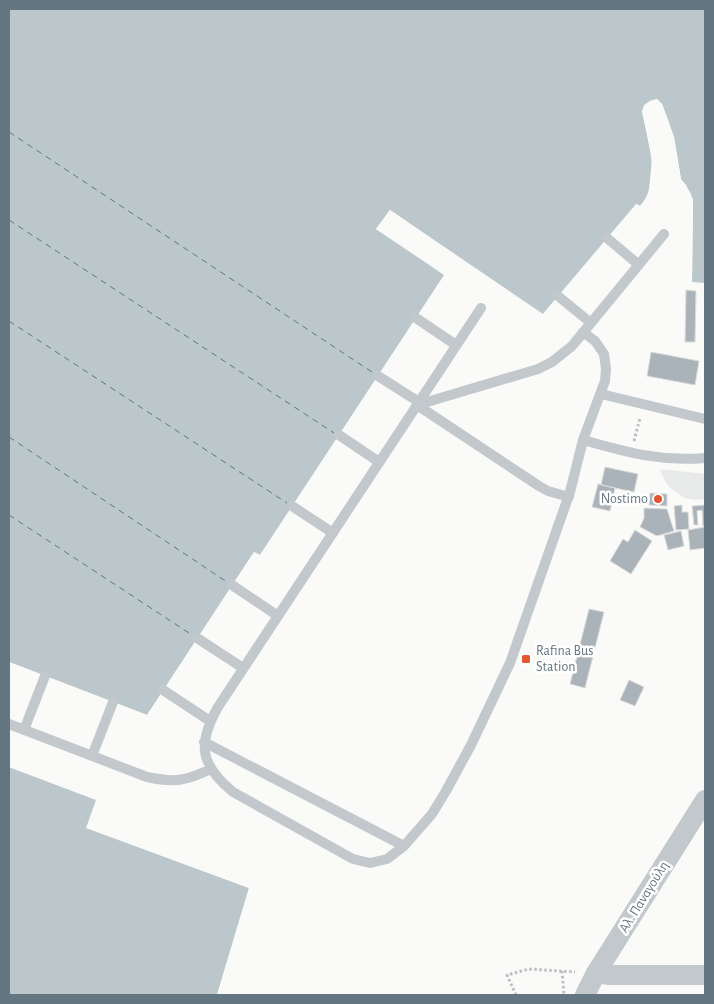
<svg xmlns="http://www.w3.org/2000/svg" width="714" height="1004" font-family="'Alegreya Sans',sans-serif">
<style>
.built{fill:#e8e9e9}
.water{fill:#bbc7cb}
.pier{fill:#fafaf8}
.lines{fill:none;stroke-linecap:round;stroke-linejoin:round}
.ferry{stroke:#60757c;stroke-width:1;stroke-dasharray:6 5;stroke-linecap:butt}
.building{fill:#aab3b9;stroke:#dcdcda}
.path{stroke:#bbbfc2;stroke-width:3;stroke-dasharray:2.5 2.5;stroke-linecap:butt}
.service{stroke:#c3c8cc;stroke-width:10}
.minor{stroke:#c3c8cc;stroke-width:20}
.poi-dot{fill:#e4572e;stroke:#fff;stroke-width:2}
.labels{text-anchor:middle;dominant-baseline:central;stroke-width:5;stroke-linejoin:round;paint-order:stroke}
.poi-label{font-size:14px;fill:#657683;stroke:#fff;text-anchor:end}
.street-label{font-size:14px;fill:#657683;stroke:#fff}
</style>
<rect width="100%" height="100%" fill="#fafaf8"/>
<path class="built" d="M660 469 705 474V499L695 500 685 498 677 493 668 486 663 477Z"/>
<path class="water" d="M9 9H705V283H692L693 200 686 185 681 179 674 137 668 120 662 104 657 99 650 101 642 111C648 140 662 181 640 206L636 204 542 315 390 210 376 229 445 275 260 555 254 552 147 715 9 662Z
M9 767 97 800 87 828 249 888 217 995H9Z"/>
<path class="pier" d="M657 99 662 104 674 137 681 179 690 192 693 200 692 282 705 283V286L691 285 689 283 690 200 688 193 679 180 672 137 660 106 656 102 646 106 644 111 655 160 650 199 642 209 637 207 543 317 390 214 379 228 446 273 447 276 262 557 259 558 255 556 149 716 146 717 9 665V662L147 715 254 552 260 555 444 275 376 229 390 210 543 314 637 204 640 206 648 198 652 160 642 111 644 105 650 101Z
M705 344V346L704 398H701L703 346Z
M9 764 98 798 99 800 90 826 251 886 219 995H217L249 888 86 828 96 800 9 767Z"/>
<g class="lines">
<path class="ferry" d="M9 132 375 374
M9 220 334 433
M9 321 287 503
M9 437 227 582
M9 515 192 635"/>
</g>
<path class="building" d="M686 290 696 291 695 342H685Z
M651 352 699 361 695 385 647 376Z
M605 467 638 474 634 492 601 485Z
M598 484 615 488 610 511 592 507Z
M650 493 667 494V506L649 505Z
M682 505V512H688L689 529 676 530 674 506Z
M705 505V526L703 527 702 510 697 511 698 525H694L692 506Z
M644 508 667 509 674 531 657 536 640 527 644 518Z
M705 527V548L690 550 688 530Z
M635 530 652 541 631 574 610 561 623 539 628 542Z
M681 531 684 546 668 550 664 535Z
M589 609 604 612 585 688 570 684Z
M629 680 644 687 635 706 620 700Z"/>
<g class="lines">
<path class="path" d="M634 441 640 418
M562 971 564 995
M516 995 507 975 529 969 575 972"/>
<path class="service" d="M607 238 639 265
M558 296 591 323
M481 308 218 707C197 744 200 765 233 792L353 859 370 863 387 859 404 846 432 814 446 791 471 745 510 663 570 492 583 440 605 381 606 369 604 354 595 341 583 332
M416 318 456 345
M378 376 419 402
M601 394 705 419
M417 405 538 369 552 362 572 346 664 234
M417 405 539 486 548 491 569 497
M339 435 379 462
M583 440C626 452 659 462 705 458
M292 506 333 533
M232 585 278 616
M197 638 243 668
M163 690 210 721
M9 724 147 777C175 783 185 781 211 769
M24 730 45 676
M204 742 404 846
M92 756 113 702"/>
<path class="minor" d="M596 973 608 975H705
M585 995 596 973 705 800"/>
</g>
<g class="poi-dot">
<circle cx="658" cy="499" r="5"/>
<rect x="521" y="654" width="10" height="10" rx="2.5"/>
</g>
<g class="labels">
<g class="poi-label">
<text x="648" y="499">Nostimo</text>
<text x="536" y="651" text-anchor="start">Rafina Bus<tspan x="536" dy="16">Station</tspan></text>
</g>
<g class="street-label">
<text transform="translate(644 897) rotate(-58)">Αλ. Παναγούλη</text>
</g>
</g>
<rect width="714" height="1004" fill="none" stroke="#657683" stroke-width="20"/>
</svg>
